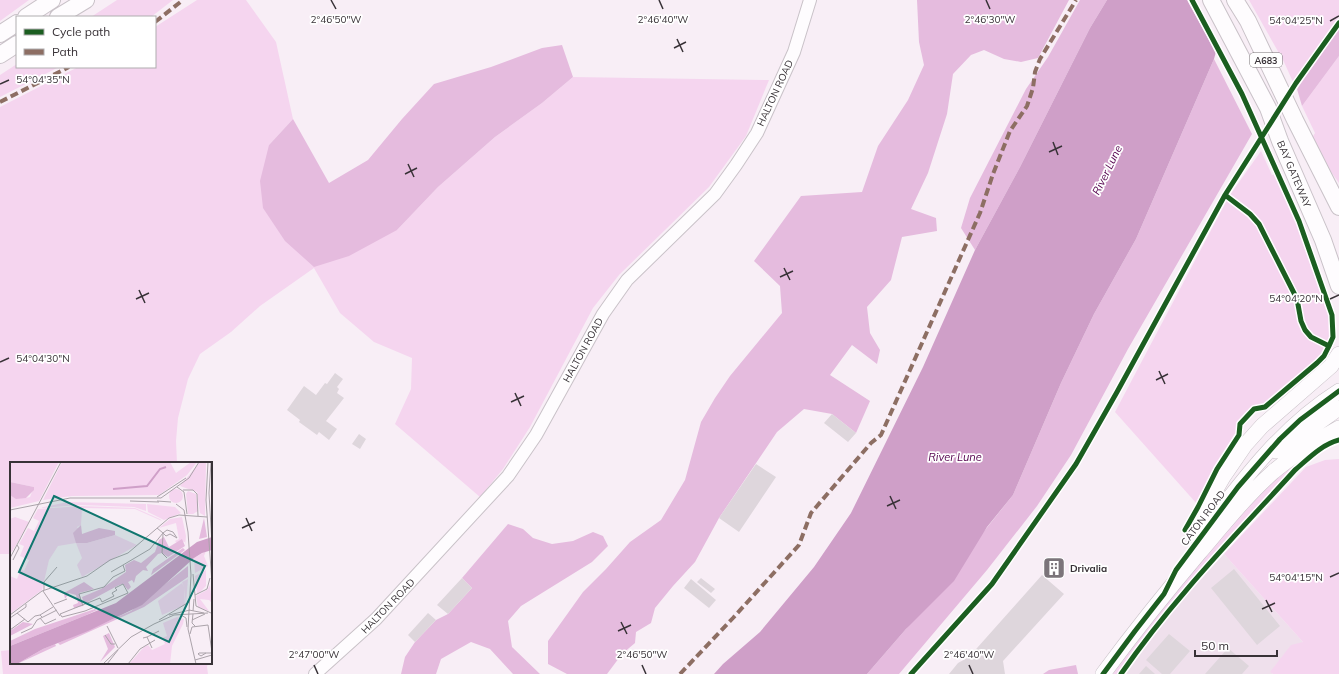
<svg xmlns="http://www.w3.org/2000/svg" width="1339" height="674" font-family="Mulish,sans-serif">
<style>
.built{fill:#efe0ec}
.green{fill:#f5d5ef}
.forest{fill:#e5bbde}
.water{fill:#cf9fc8}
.pier{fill:#f8eef6}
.building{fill:#ded6dc}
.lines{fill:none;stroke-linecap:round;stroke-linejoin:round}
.tertiary-casing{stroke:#c9c2c8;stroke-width:14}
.primary-casing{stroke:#c9c2c8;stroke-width:16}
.trunk-casing{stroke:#c9c2c8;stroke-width:18}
.tertiary{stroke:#fefcfe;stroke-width:12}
.primary{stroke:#fefcfe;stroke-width:15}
.trunk{stroke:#fefcfe;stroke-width:16}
.quiet{stroke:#8d6e63;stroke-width:4;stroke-dasharray:8 4;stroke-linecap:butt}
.cycleway-casing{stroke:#fff;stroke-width:8}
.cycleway{stroke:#1b5e20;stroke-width:5}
.ticks{fill:none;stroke:#383237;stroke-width:1.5}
.labels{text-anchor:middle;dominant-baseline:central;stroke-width:3.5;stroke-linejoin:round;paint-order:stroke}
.shield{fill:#fff;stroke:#747073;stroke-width:1}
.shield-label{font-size:9px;font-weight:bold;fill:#383237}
.street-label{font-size:10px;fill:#383237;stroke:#fff}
.poi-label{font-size:10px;font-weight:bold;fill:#383237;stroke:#fff;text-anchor:start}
.water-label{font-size:11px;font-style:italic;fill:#53004d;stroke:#fff}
.inset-river{fill:none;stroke:#cf9fc8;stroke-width:2}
.inset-road{fill:none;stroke:#aba3aa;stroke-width:1}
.view{fill:#0f766e;fill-opacity:0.15;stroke:#0f766e;stroke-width:2}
.inset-edge{fill:none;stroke:#383237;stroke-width:2}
.ticks-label{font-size:10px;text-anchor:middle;fill:#383237;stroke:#fff;stroke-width:3.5;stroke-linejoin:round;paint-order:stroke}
</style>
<rect width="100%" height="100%" fill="#f8eef6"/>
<path class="built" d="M1224 554 1303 642 1271 672 1273 674H1126L1169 615 1200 579Z"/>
<path class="green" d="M0 0H29L0 21Z
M117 0H173L151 17H91Z
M197 0H246L276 42 293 119 269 145 397 230 438 187 495 137 542 103 573 77 769 80 746 136 709 187 619 275 593 308 530 427 503 469 480 497 395 424 411 389 412 358 374 342 340 313 314 268 260 306 231 332 200 354 188 379 178 418 176 441 177 463H11V554H0V107L78 67H155V27Z
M1249 0H1339V16L1293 82 1284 62Z
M1339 56V183L1329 169 1312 138 1315 133 1302 106Z
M17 64V67H59L0 97V75Z
M1261 151 1272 175 1276 174 1296 221 1329 315 1331 335 1329 342 1316 336 1309 329 1304 319 1300 297 1262 223 1251 210 1230 195Z
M1227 200 1248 215 1257 225 1296 300 1299 320 1304 331 1310 339 1326 348 1316 361 1269 399 1234 435 1214 469 1197 504 1115 412Z
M1324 443 1300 463 1204 565 1171 602 1118 674H1113L1212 542 1273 480Z
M1339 459V674H1273L1270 672 1291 645 1303 642 1224 554 1306 467 1325 460Z
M11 650V663H208L207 667 208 674H3L1 651Z"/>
<path class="forest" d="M917 0H1069L1038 58 1021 62 1004 59 984 50 971 55 953 74 947 114 928 173 911 209 936 218 937 231 902 237 891 280 867 307 870 333 880 350 877 364 852 345 830 375 870 401 856 433 832 414 804 409 777 432 719 518 695 562 673 586 655 608 651 623 636 632 635 643 622 654 607 674H567L548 664V641L583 592 606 569 630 542 661 520 685 480 701 422 715 398 730 376 782 313 780 286 754 261 801 196 862 192 878 146 908 100 924 65 919 42Z
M1080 0H1107L1090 28 1020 167 975 250 961 228 970 198 1026 89 1048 57Z
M1339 29V56L1302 106 1297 89Z
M562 45 573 77 542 103 495 137 438 187 397 230 349 256 314 267 285 241 263 208 260 181 269 145 293 119 329 183 368 160 402 119 434 84 491 67 542 48Z
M1214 59 1252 134 1128 349 1071 455 1037 506 987 570 899 674H867L906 629 1013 495 1061 383 1094 314 1136 239Z
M508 524 523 529 533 538 552 544 573 541 593 532 603 536 608 546 592 562 521 606 508 621 512 647 540 674H513L490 649 471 642 441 659 436 674H401L405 657 415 642 436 620 448 614 472 588 462 578Z
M1076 665 1078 674H1043L1049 670Z"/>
<path class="water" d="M1107 0H1230L1214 59 1136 239 1094 314 1061 383 1013 495 987 527 954 581 906 629 867 674H714L723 664 760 632 814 567 851 513 923 367 975 250 1020 167 1090 28Z"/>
<path class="pier" d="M1187 0H1232L1217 56 1209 40Z"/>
<path class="building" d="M335 373 343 379 337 387 339 389 337 393 344 398 326 421 337 429 329 440 319 432 317 435 299 422 300 420 287 410 304 386 316 395 325 383 327 384Z
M832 414 856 433 848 442 824 423Z
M359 434 366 439 360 449 352 444Z
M756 464 776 477 739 532 719 518Z
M1055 561 1061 566 1054 575 1048 570Z
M1234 569 1280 626 1257 645 1211 588Z
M1042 575 1064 594 1003 661 1005 674H949L958 663 969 657Z
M462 578 472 588 448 614 437 605Z
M701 578 715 589 711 593 697 582Z
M691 579 716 600 709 608 684 588Z
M428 613 436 620 415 642 408 635Z
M1169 634 1190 651 1170 674H1162L1146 660Z
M1228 648 1249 666 1242 674H1205Z
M1146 666 1155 674H1139Z"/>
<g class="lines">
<g class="tertiary-casing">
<path id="tertiary" d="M315 674 376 619 508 476 536 435 603 314 627 280 715 194 736 165 757 133 794 52 810 0"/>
</g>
<g class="primary-casing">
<path id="primary" d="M1276 451 1290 443 1339 408
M1196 535 1208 503 1223 477 1245 445 1262 426 1331 366 1339 354
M1198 539C1239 485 1280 428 1339 391
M1103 674C1134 632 1166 592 1199 553 1223 525 1246 496 1273 472 1293 455 1316 441 1339 428"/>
</g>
<g class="trunk-casing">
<path id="trunk" d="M1211 0 1268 108 1280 141 1323 240 1339 286
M1235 0 1248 21 1295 120 1339 207
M26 17 52 0
M58 17 86 0
M0 34 17 23
M0 55 17 44"/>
</g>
<use href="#tertiary" class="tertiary"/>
<use href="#primary" class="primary"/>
<use href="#trunk" class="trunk"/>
<path class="quiet" d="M155 22 183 0
M0 102 69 67
M680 674 733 618 799 545 811 513 871 443 881 435 980 213 993 174 1010 131 1027 106 1033 88 1035 72 1040 59 1076 0"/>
<g class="cycleway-casing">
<path id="cycleway" d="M1225 195 1250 214 1259 224 1297 299 1301 321 1305 330 1311 337 1329 346
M1185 530 1198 507 1217 469 1239 435 1240 424 1254 409 1265 407 1317 363 1324 356 1329 346 1333 337 1332 315 1299 221 1242 94 1192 0
M911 674 992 584 1076 464 1117 392 1225 195 1296 83 1339 23
M1103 674 1135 631 1164 594 1176 570 1238 487 1280 439 1300 420 1339 391
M1121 674C1172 600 1235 536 1295 470 1309 458 1321 445 1339 440"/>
</g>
<use href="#cycleway" class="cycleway"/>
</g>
<path class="ticks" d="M331 0 336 9M659 0 663 9M986 0 990 9M1330 21 1339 16M677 39 683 52M674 48 686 42M0 84 9 80M1053 142 1058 155M1049 152 1062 146M408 164 414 177M405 174 417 168M784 268 790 280M780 277 793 271M139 290 145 303M136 299 149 293M1330 299 1339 295M0 362 9 358M1159 371 1165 384M1156 380 1168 374M515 393 521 406M511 402 524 396M890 496 896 509M887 506 900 500M246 518 252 531M242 528 255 522M1330 577 1339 573M1266 600 1272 612M1262 609 1275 603M621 622 627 634M618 631 631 625M314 665 318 674M642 665 646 674M969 665 973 674"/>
<defs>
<g id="building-square" transform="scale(1.15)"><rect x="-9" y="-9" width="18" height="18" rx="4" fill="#7b747a" stroke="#fff"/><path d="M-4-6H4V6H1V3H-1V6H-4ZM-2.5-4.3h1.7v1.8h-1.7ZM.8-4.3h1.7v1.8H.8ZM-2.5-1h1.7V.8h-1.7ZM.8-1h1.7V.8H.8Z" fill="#fff"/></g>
</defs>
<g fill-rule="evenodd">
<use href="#building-square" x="1054" y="568"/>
</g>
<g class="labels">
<rect class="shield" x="1250" y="53" width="32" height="14" rx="3"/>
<g class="shield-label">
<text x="1266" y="60">A683</text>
</g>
<g class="street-label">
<text transform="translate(775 93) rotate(-65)">HALTON ROAD</text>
<text transform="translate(1294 174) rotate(67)">BAY GATEWAY</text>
<text transform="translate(583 350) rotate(-61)">HALTON ROAD</text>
<text transform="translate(1203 518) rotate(-53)">CATON ROAD</text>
<text transform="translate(388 606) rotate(-46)">HALTON ROAD</text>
</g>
<g class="poi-label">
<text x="1070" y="568">Drivalia</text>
</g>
<g class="water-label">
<text transform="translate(1107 170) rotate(-64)">River Lune</text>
<text x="955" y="457">River Lune</text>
</g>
</g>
<g transform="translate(10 462)">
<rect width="202" height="202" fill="#f8eef6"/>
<path d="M0 0H49L29 39 0 46V33L16 36 20 35 24 25 0 20ZM52 0H160L166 11 181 0H187L177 13 149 33 62 34 33 38ZM190 0H196L195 54 190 51 187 30 170 24ZM159 34a7 7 0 1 1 14 0a7 7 0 1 1-14 0ZM178 29 186 32 188 49 183 52H178L176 32ZM58 40 136 42V49L124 45 71 43 29 46ZM137 42 165 45 171 51 154 58 138 50ZM71 44 125 46 150 57 152 59 125 47 72 46 71 63 67 65 77 81 105 73 127 83 72 115 67 103 72 96 66 81 48 84 39 98 32 128 0 152V114L7 117 11 107 14 109 19 98 10 94 14 84 9 82 18 66 24 69 29 59 23 56 28 47ZM5 55 19 60 2 90 0 89V57ZM172 55 176 74 175 84V80L169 79 167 81 165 79 169 77 166 61 149 66 160 57ZM196 89 194 94 198 104 185 111 184 96ZM196 108V124L189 131 196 128 187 132 185 114ZM178 117 176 142 174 126 175 143 152 153 148 139 172 121 174 125 172 120ZM200 123 202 141 199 138 190 137 199 149 188 145 186 134 197 128ZM167 155 174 157 173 162 162 184 160 202H119L134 185 138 183 142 188 155 182 152 176 157 174 153 161Z" fill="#f5d5ef"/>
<path d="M0 20 24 25V28L16 36 6 37 0 33ZM194 56 197 75 189 77ZM71 63 72 72 89 66 105 69V73L77 81H66L63 71ZM154 75 159 85 172 77 175 84 158 95 152 91 148 92 136 105 138 109 133 108 126 114 124 121 122 118 118 120 121 125 118 128 113 122 109 123 74 142 72 135 91 127 116 110 115 103 124 98 131 101 145 90 149 78ZM173 86 175 88 141 113 143 107ZM178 104V115L134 145 50 183 48 181 121 149ZM74 120 84 127 69 131 73 144 64 146 63 143 68 141 66 133 59 131 55 137 54 131ZM85 147 87 148 74 154 0 184V179L25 167ZM13 160 23 162 0 174V169ZM99 171 105 185 90 200 98 187 93 174ZM45 182 46 184 7 202 33 187Z" fill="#e5bbde"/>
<path d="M202 75V88L192 91 184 96 132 143 78 169 33 187 7 202H0V184L106 141 187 80Z" fill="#cf9fc8"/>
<path class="inset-river" d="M103 27 137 24 150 7 156 5"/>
<path class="inset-road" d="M198 0 196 38 202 121M201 0 199 31 202 82M167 25 174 30 177 52M173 28H183L187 32 188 54M147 35 176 16M120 39 149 40M147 39 161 40M166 42 174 48 178 70 181 113 178 167 186 202M0 48 60 36H151L179 16 189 0M157 68 163 70 167 76 160 72 156 74 153 71ZM153 72 152 91 157 96M0 96 51 0M3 98 9 86 7 83M101 110 113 103M183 112 186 144 201 151M113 122 118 131 75 149 52 155 50 152 90 136 92 140 104 134 102 131 107 128 105 126ZM34 128V120L47 105M33 129 50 154M185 133 197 127 200 116M44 142 57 137M73 144 69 132 94 125 103 115 115 109 113 103 140 87 153 71 147 66M179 148 194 151M183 149 184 137M7 151 18 160 25 154 30 153 32 155M183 152 182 161 185 164M0 153 32 129 77 114 100 98 118 91 159 56 169 53 197 55M30 153 43 145M159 153 180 148M171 153 176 156 177 165M0 156 16 145V142M30 156 35 162 46 157M149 158 179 140M182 158 195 152M97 164 108 186M0 168 15 157M11 171 22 166 27 158 47 148M180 172 182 165 198 163 202 190M95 173 101 182H105M137 175 149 169M133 176 137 175 142 186M196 191 191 194 188 192 189 191H202M185 198 202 193M93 202 121 175 144 162 164 153 198 151M97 202 108 188M118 202 130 187 145 178"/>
<path class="view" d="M44 34 195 104 159 180 9 110Z"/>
<rect width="202" height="202" class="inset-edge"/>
</g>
<g class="ticks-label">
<text x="336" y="23">2°46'50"W</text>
<text x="663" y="23">2°46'40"W</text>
<text x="990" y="23">2°46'30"W</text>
<text x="1296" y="24">54°04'25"N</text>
<text x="43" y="83">54°04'35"N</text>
<text x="1296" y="302">54°04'20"N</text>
<text x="43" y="362">54°04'30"N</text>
<text x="1296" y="581">54°04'15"N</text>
<text x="314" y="658">2°47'00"W</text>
<text x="642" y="658">2°46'50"W</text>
<text x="969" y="658">2°46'40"W</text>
</g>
<rect x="16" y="16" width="140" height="52" fill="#ffffff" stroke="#afadaf"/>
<rect x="24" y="29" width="20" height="6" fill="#1b5e20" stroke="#afadaf"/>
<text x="52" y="36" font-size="12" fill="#383237">Cycle path</text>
<rect x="24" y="49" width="20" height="6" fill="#8d6e63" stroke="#afadaf"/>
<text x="52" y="56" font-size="12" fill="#383237">Path</text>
<path d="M1195 650v6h82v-6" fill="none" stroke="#383237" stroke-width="2"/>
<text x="1201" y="650" font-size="12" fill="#383237" stroke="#ffffff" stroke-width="3" paint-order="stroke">50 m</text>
</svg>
